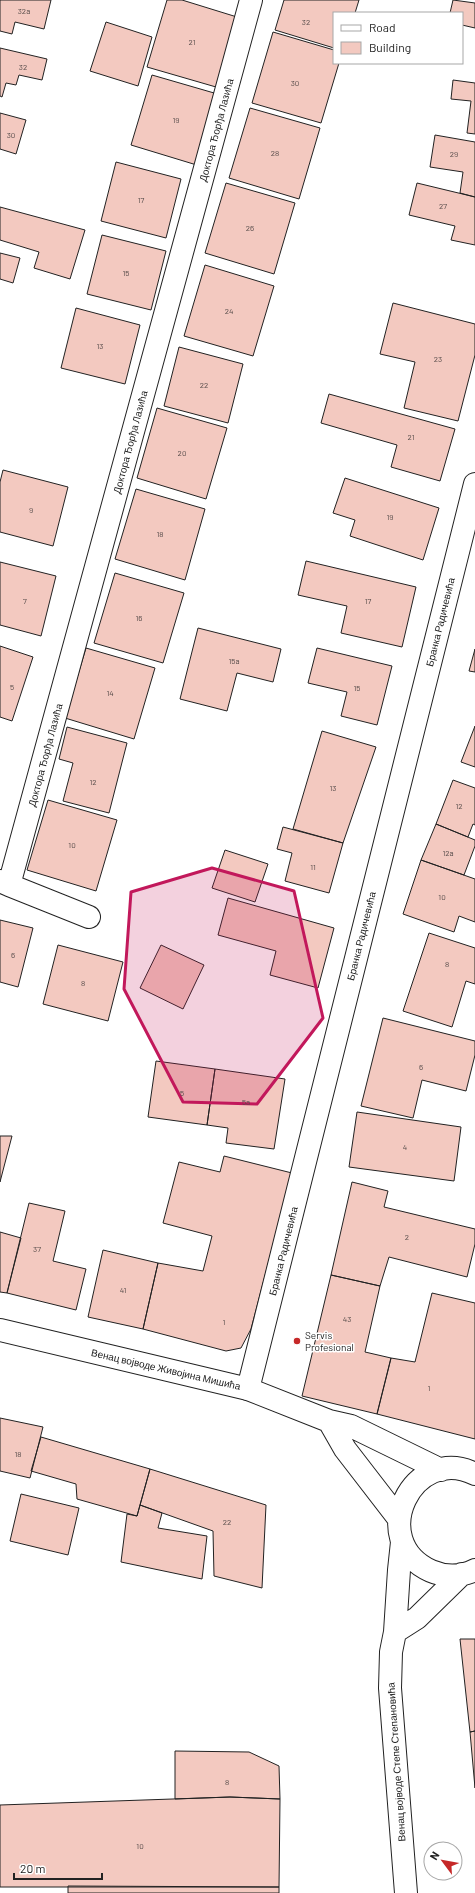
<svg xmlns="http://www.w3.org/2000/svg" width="475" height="1893" font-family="Barlow,sans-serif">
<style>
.building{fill:#f3c9c0;stroke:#222}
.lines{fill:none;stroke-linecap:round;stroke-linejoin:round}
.street-casing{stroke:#222;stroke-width:24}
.secondary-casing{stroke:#222;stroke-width:24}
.street{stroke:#fff;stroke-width:22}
.secondary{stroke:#fff;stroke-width:22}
.marked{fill:#c2185b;fill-opacity:0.2;stroke:#c2185b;stroke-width:3;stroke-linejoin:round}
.poi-dot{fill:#c62828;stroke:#fff;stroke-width:1.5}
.labels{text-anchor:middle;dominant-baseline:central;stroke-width:3;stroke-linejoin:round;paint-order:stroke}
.number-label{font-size:8px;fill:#564c4a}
.street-label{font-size:10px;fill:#222;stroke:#fff}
.poi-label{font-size:10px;fill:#222;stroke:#fff;text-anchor:start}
</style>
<rect width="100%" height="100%" fill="#fff"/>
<path class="building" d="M0 0H51L44 29 15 22 12 34 0 31Z
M167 0H182L237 17 216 87 147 67Z
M284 0H359L355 13H334V48L275 30Z
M453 0 475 3V28L462 25V13H450Z
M106 22 152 37 138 86 90 71Z
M273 32 334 50V63H339L321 123 252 103Z
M0 48 47 59 42 80 19 75 16 85 6 83 2 97 0 96Z
M152 75 221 95 200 166 131 145Z
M453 80 475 83V134L467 133 471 101 451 99Z
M250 108 320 128 299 199 229 178Z
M0 113 26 120 16 154 0 149Z
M435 135 475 142V197L460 193 463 172 430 167Z
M116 162 181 179 166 238 101 221Z
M226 183 295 203 274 274 205 253Z
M417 183 475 197V245L451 240 455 226 409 215Z
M0 207 85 230 70 279 34 268 39 252 0 240Z
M102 235 166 251 151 310 87 294Z
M0 253 20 258 13 283 0 279Z
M205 265 274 286 253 356 184 336Z
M393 303 475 324V355L458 421 404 408 415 362 380 354Z
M76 308 140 325 125 384 61 368Z
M179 347 243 364 228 423 164 406Z
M329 394 455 429 440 481 391 467 397 445 321 423Z
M157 408 227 428 206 499 137 478Z
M3 470 68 487 53 546 0 532V482Z
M345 478 439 508 423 560 350 536 355 520 333 513Z
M136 489 205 509 185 580 115 559Z
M306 561 416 587 402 647 341 633 347 606 298 595Z
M0 562 56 576 41 636 0 625Z
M115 573 184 593 163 663 94 643Z
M198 628 281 649 273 682 237 673 227 711 180 699Z
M0 646 33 657 12 721 0 717Z
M86 648 155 668 134 739 65 718Z
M317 648 392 666 377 725 341 716 347 692 308 683Z
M475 649V672L469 671Z
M475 726V767L461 762Z
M67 727 127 743 109 813 63 801 73 763 59 759Z
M322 731 376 747 343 843 293 829Z
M453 780 475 788V825L473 824 468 837 436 824Z
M48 800 117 820 96 891 27 870Z
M436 824 475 840V846L464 875 421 860Z
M283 827 343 843 329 893 285 881 292 853 277 849Z
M225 850 268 864 255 902 212 888Z
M421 860 475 879V922L459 916 454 932 403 914Z
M228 898 334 928 318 988 270 975 276 951 218 935Z
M0 920 33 928 18 987 0 982Z
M429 933 475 948V984L466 981 452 1027 403 1011Z
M58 945 123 962 108 1021 43 1004Z
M161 945 204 965 183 1009 140 988Z
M383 1018 475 1041V1055L466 1091 422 1080 413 1118 361 1106Z
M156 1061 215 1069 207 1125 148 1117Z
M215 1069 285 1079 274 1149 226 1143 228 1128 207 1125Z
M357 1112 461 1127 454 1181 349 1167Z
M0 1136H12L0 1182Z
M224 1156 292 1173 251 1329 241 1348 226 1351 143 1329 158 1263 203 1271 212 1236 163 1223 179 1162 220 1172Z
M352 1182 388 1191 384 1207 475 1229V1244L467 1277 389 1257 380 1286 331 1275Z
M29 1203 65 1211 53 1261 86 1269 76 1310 7 1293Z
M0 1232 21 1238 7 1293 0 1292Z
M103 1250 158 1263 143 1329 88 1317Z
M331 1275 380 1286 365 1352 391 1358 377 1414 302 1396Z
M432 1293 475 1303V1439L377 1414 391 1358 415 1362Z
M0 1418 43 1427 30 1478 0 1471Z
M41 1437 150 1469 137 1516 77 1499 76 1484 31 1471Z
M150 1469 266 1505 262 1588 214 1576 213 1531 140 1505Z
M21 1494 79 1508 68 1555 10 1541Z
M140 1505 162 1513 158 1528 207 1536 202 1579 121 1562 127 1514 137 1516Z
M460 1639H475V1731L470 1732Z
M475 1731V1788L470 1732Z
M175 1751 249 1752 279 1766 280 1799 230 1797 175 1799Z
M230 1797 280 1799 279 1887H0V1805Z
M68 1886 279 1887V1893H68Z"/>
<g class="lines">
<g class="street-casing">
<path id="street" d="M0 881 9 885 251 0
M9 885 89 917
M248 1389 475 484"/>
</g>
<g class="secondary-casing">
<path id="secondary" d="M0 1330 248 1389 329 1421 351 1426 441 1470
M329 1421 345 1449 399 1519
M475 1474C413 1443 365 1541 431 1571 445 1577 461 1577 475 1570
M402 1542 399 1570 395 1632 391 1652 390 1688 406 1893
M395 1632 417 1618 462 1574"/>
</g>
<use href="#street" class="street"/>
<use href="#secondary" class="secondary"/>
</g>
<path class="marked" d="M212 868 294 891 323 1018 257 1104 183 1102 124 989 131 892Z"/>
<circle class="poi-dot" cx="297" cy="1341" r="4"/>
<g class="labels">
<g class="number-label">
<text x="24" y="11">32a</text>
<text x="306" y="22">32</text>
<text x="192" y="42">21</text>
<text x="23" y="67">32</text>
<text x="295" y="83">30</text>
<text x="176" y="120">19</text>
<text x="11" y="135">30</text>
<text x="275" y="153">28</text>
<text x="454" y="154">29</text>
<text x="141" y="200">17</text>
<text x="443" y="206">27</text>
<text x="250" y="228">26</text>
<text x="126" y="273">15</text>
<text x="229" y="311">24</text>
<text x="100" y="346">13</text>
<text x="438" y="359">23</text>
<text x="204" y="385">22</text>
<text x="411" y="437">21</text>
<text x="182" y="453">20</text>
<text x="31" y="510">9</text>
<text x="390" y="517">19</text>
<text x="160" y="534">18</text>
<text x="25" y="601">7</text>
<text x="368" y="601">17</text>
<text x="139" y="618">16</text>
<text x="234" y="661">15a</text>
<text x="12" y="687">5</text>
<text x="357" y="688">15</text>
<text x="110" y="693">14</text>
<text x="93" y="782">12</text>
<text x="333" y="788">13</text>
<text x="459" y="806">12</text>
<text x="72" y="845">10</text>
<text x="448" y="853">12a</text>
<text x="313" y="867">11</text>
<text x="442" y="897">10</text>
<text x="13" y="955">6</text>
<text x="447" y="964">8</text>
<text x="83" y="983">8</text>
<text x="421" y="1067">6</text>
<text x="182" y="1093">5</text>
<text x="246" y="1102">5a</text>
<text x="405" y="1147">4</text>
<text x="407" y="1237">2</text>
<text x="37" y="1249">37</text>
<text x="123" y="1290">41</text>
<text x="347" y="1319">43</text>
<text x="224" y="1322">1</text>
<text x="429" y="1388">1</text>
<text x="18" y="1454">18</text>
<text x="227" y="1522">22</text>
<text x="227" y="1782">8</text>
<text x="140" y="1846">10</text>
</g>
<g class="street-label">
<text transform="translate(216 130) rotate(-75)">Доктора Ђорђа Лазића</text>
<text transform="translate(130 442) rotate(-75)">Доктора Ђорђа Лазића</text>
<text transform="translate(440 622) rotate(-76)">Бранка Радичевића</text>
<text transform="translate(45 755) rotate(-75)">Доктора Ђорђа Лазића</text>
<text transform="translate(361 936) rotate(-76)">Бранка Радичевића</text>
<text transform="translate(283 1251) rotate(-76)">Бранка Радичевића</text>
<text transform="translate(166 1369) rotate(13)">Венац војводе Живојина Мишића</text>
<text transform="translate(396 1762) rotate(-94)">Венац војводе Степе Степановића</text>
</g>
<g class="poi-label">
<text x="305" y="1335">Servis<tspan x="305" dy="12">Profesional</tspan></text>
</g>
</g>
<rect x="333" y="12" width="130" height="52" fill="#ffffff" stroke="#a7a7a7"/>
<rect x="341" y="25" width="20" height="6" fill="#ffffff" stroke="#a7a7a7"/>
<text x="369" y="32" font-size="12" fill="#222222">Road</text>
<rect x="341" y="42" width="20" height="12" fill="#f3c9c0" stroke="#a7a7a7"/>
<text x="369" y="52" font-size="12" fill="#222222">Building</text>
<g transform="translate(443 1861) rotate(302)"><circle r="19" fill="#ffffff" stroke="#a7a7a7"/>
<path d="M0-3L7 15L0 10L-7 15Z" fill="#c62828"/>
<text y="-6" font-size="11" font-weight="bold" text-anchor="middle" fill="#222222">N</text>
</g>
<path d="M14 1873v6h88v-6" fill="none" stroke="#222222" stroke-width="2"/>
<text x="20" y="1873" font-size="12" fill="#222222" stroke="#ffffff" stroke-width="3" paint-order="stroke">20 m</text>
</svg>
